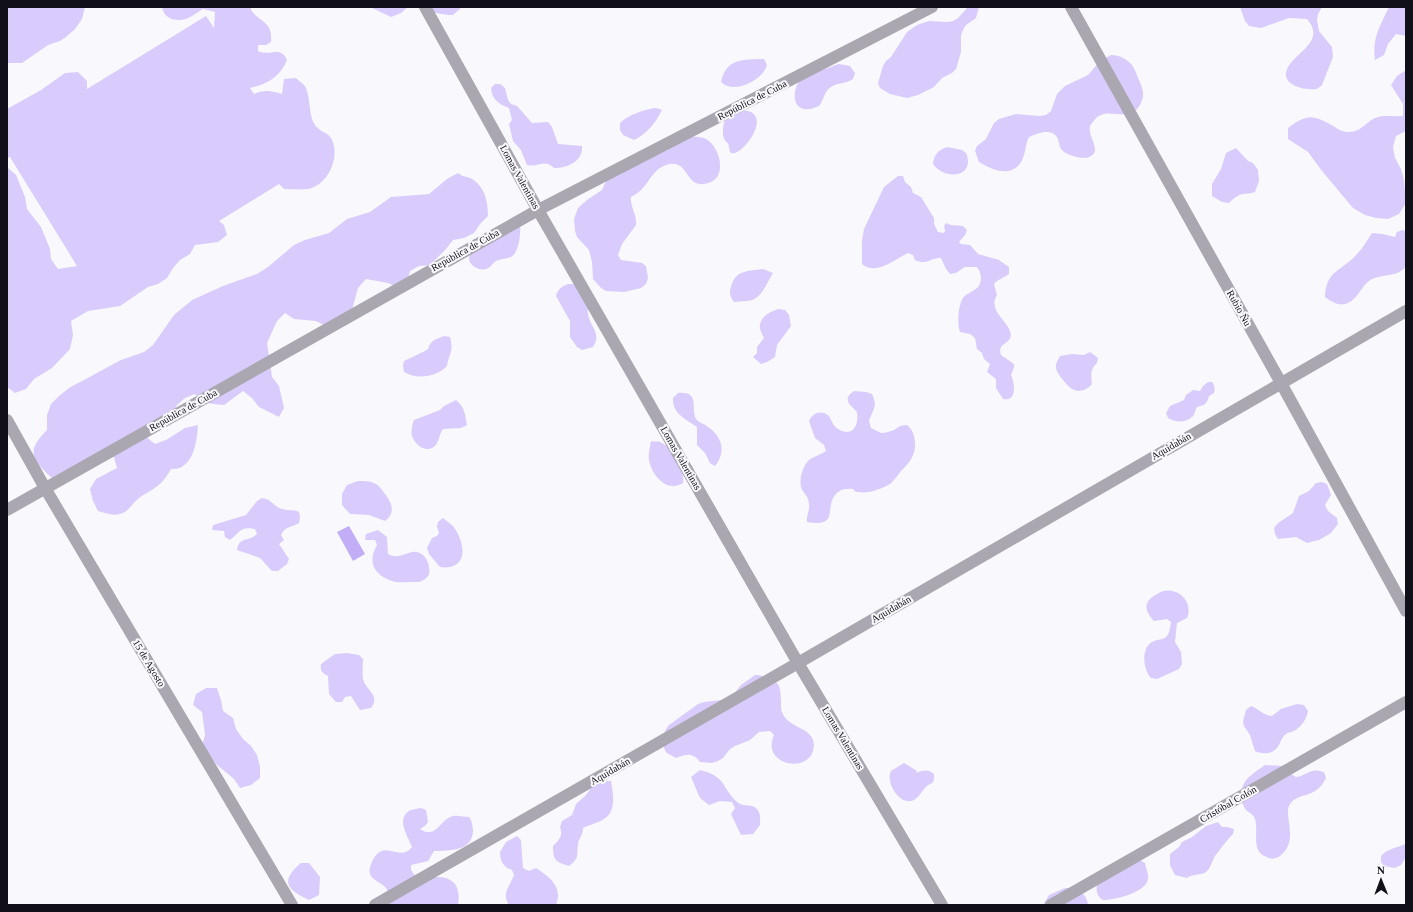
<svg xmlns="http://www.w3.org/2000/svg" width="1413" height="912" font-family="'Times New Roman',serif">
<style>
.green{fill:#d9ccfd}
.water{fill:#c2aef6}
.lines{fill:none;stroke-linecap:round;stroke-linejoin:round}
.street{stroke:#aaa7b1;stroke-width:12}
.labels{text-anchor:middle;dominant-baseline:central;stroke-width:4;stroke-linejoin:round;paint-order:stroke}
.street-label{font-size:10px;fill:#110f17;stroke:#f9f8fc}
</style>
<rect width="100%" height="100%" fill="#f9f8fc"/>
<path class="green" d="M7 7H85L82 19 75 29 66 37 60 41 48 45 22 63H7Z
M162 7H251V10C260 23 273 21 271 42L266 45H258V51C270 57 280 45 287 60 280 77 268 84 250 88L254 94C263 89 273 91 282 94L284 79 296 78C298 81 303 83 305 86 310 96 309 109 312 119 317 133 327 131 331 138 341 155 329 185 308 189 301 190 292 189 284 189L279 184 219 221 224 225 227 235 218 242 195 245 190 254 180 260 173 268 167 278 158 284 148 287 120 306 88 311 71 321 73 335 70 349 52 368 34 379 26 389 15 393 7 387V167L16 175 25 197 27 209 41 227 50 249 51 259 58 269 77 266 10 157 7 158V109L41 90 65 73 78 72 87 81V89L206 16 214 28 215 12 203 9C199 11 196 14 192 16 181 23 164 21 162 7Z
M370 7H408L401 13 391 17Z
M423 7H462L453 15C442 15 433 13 423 7Z
M968 7H979L976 18 966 25 963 30 961 35V52L956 69 952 73 942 78 934 87 918 95 907 98 890 94 880 88 878 83 883 66 886 61 891 57 907 32 917 25 929 21 947 22 953 21 958 18Z
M1240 7H1322L1318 14 1317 20 1319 31 1332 47 1333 57 1322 85 1317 89C1305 91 1278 85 1288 67 1297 51 1326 41 1307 19L1289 18 1261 28 1249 26 1245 21Z
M1389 7H1406V36L1396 34 1388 44 1384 55 1375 60C1372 38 1380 26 1389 7Z
M1111 55C1119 55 1127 59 1132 65 1136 71 1138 78 1141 85 1144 93 1144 97 1140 105 1130 123 1112 108 1099 116 1096 117 1094 121 1092 123 1083 133 1105 151 1089 157 1083 160 1065 155 1061 149 1059 146 1059 141 1057 137 1051 128 1038 133 1029 137 1026 143 1026 148 1024 155 1017 179 995 172 979 162L975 151 977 146 986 139 994 123 999 119 1016 114 1040 116 1046 115 1051 111 1057 94 1065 86 1088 75 1100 61Z
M756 59H764L767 65C763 80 734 95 721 82 726 61 738 60 756 59Z
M839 64 850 66 855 73 853 79C844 85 838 82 831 87 824 91 824 100 819 106 814 108 806 111 801 108 791 103 794 85 802 78 809 72 819 71 828 68 832 67 834 65 839 64Z
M1406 70V131L1396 136 1393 147 1395 158 1401 169 1404 180 1406 203 1399 214 1388 219 1376 218 1365 215 1353 208 1322 171 1308 152 1288 139V128C1309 113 1313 115 1335 127 1338 130 1345 132 1349 132 1362 132 1367 120 1378 117 1386 115 1395 117 1403 116V104L1391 85 1397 76Z
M495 84H500L505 88 508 100 511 104 517 106 532 123 548 122 552 127 558 144 582 146C583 161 568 168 554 168 544 158 539 168 527 165L521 150 513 141 509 124 512 120 509 108C499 104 492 100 491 88Z
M656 108 662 110C656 122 647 134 634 140L623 135 620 130V123C628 115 645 109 656 108Z
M742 110C778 112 738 162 730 152 729 150 729 145 728 143L726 142C721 135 723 127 725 119Z
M684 137C691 137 700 136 706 139 716 144 723 162 719 173 718 177 715 180 711 182 708 183 702 185 699 184 686 181 686 161 670 164 654 167 651 180 641 190 638 193 634 195 631 197 630 207 637 214 636 225L622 244 618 255 621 260 642 263 646 266 648 278 646 284 641 288 624 292 606 291 601 288 593 279 592 262 589 250 577 237 575 231 574 219 578 208 587 200 602 190 607 179 654 151H666Z
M947 147 962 150 966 153C976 177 945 181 933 164 934 155 938 150 947 147Z
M1236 148 1248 161 1253 163 1258 170 1259 181 1255 192C1250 194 1247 193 1243 194 1237 195 1233 199 1229 203L1222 202 1212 196V184L1221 169 1226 153Z
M458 173C464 178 467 176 472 179 485 187 488 202 488 216L480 224 474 233 464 238 453 240 446 249 430 265 419 266 410 271 407 282 397 287 388 283 366 279 358 288 352 310 326 326 316 321 294 319 285 313 277 321 267 343 272 377 279 386 284 408 279 417 259 407 252 398 243 391 224 405 213 404 203 402 195 394 185 398 177 405 171 416 145 436 155 444 166 440 185 428 198 425C197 439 195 458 183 466 180 469 174 469 171 469 161 487 154 488 139 498 132 503 129 512 120 514 112 516 106 513 98 511L93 501 90 489 96 479 117 468 114 457 103 459 67 477 52 478C31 459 26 451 47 430V415L51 404 59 396 69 388 121 360 144 352 153 345 174 315 192 300 223 286 257 274 268 267 294 245 305 240 329 233 347 219 370 212 391 197 429 194 447 179Z
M898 176H903L905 182 911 187 913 193 921 197 934 218V224L938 232 944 233 945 231 944 226 946 223 951 225 963 226 967 230 965 235 959 242 961 244 970 245 978 254 999 260 1009 267V274C1004 278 998 279 994 284L997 295C988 310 1005 318 1010 331 1015 345 996 341 1001 355L1014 364V367L1011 375C1015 383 1017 402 1003 399L996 388V379L987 372 990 364 984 359 982 353 977 349 975 338 970 334 960 332C957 323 958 306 963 298 967 293 974 291 978 287 983 281 981 272 977 267H965L956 273 950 274 946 269 941 258C931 257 927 266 915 260L913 255 908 253C895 259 876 276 862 264V241L864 229 884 187Z
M520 225C521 233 519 253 511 257 506 259 501 259 496 261 492 263 491 268 486 269 480 271 470 266 469 259 469 258 470 254 470 253Z
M1402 230 1406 231V266C1399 277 1383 274 1372 279 1361 285 1359 298 1348 303 1339 307 1332 302 1325 297 1326 270 1341 272 1357 254 1363 248 1367 240 1372 233L1383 234 1395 237 1397 232Z
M763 269 773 273C768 281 764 292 756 298 751 302 740 301 734 302 730 297 729 293 731 287 735 270 748 271 763 269Z
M568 284H574L590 298C589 303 587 309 588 314 590 327 602 333 593 347L582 350 577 347 570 337V321L556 296C558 289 561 287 568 284Z
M779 309 785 310 789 315 791 326 777 345 775 357 767 362 761 364 753 357 757 353V347L764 338C763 336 761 332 760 329 758 318 770 311 779 309Z
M444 336 450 337C454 351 449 354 447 366 436 377 418 380 404 372L403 366 404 361 423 352 428 349 430 344 434 340Z
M1090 352 1098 358 1097 363C1090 369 1091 376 1092 384 1081 396 1071 391 1063 380 1060 376 1057 373 1056 368 1055 364 1058 360 1060 356L1072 354 1084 355Z
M1208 382H1212C1215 386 1215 389 1214 393L1209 396C1207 404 1205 405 1197 407 1195 410 1195 413 1193 416 1186 423 1176 423 1168 418L1166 413 1170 406 1184 400 1186 395 1193 390 1200 391 1203 386Z
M854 391 866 392 872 394C878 407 873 409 869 421L871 428 881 433C884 433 888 432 891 431 898 429 898 425 907 425 914 431 915 437 915 447 914 457 909 463 902 470 898 474 894 481 890 484 882 489 867 494 858 492 855 492 855 491 853 489 848 488 841 489 838 492 822 505 842 528 807 522 806 516 810 510 809 504 808 494 803 494 801 487 799 478 803 466 809 460 814 456 821 455 826 451L824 445 815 438 809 421C812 413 822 409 829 416 832 421 833 426 838 429 853 438 859 425 857 412 851 405 841 400 854 391Z
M678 393C703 391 688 412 698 421 700 423 705 424 708 427 723 437 726 453 715 466L710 463 705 453 697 445V427C685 419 672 413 673 398Z
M456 400C465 407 465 415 467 425L461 428 443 429C439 434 439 442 435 446 426 454 415 445 412 436 411 431 412 425 414 420L440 410 444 406Z
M651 441C654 442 658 441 660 442 674 448 685 469 683 483 667 493 652 476 649 460 648 455 650 447 651 441Z
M358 481C363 481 369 481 374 483 379 485 382 490 385 494 392 503 396 513 385 521L369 515 350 514 342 505V494L347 485Z
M1322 482 1327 484 1331 495 1325 505 1328 511 1337 518 1338 524 1331 533 1319 540 1307 543 1296 537 1278 539 1275 534 1274 528 1278 523 1293 513 1299 496 1309 491 1316 483Z
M262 498C272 499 274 507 282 509 288 511 293 509 299 512L300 517 299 523C291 528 285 526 281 535L284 540 279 544 289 559 287 564 278 571H272L260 558 237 550C239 536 249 542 257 534L255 529C240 526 240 532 230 540L225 537 224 531 212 530 213 525 246 515 257 501Z
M443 518C446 521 450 523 453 526 466 543 469 571 440 567L429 554 427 548 432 538 437 536 439 533 437 527 438 522Z
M378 530 387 537 388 554C402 562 411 545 423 555 426 558 429 563 429 568 430 573 429 576 425 579 421 583 415 582 410 582 404 582 397 583 392 581 374 575 367 562 377 545L375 540H365L366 534Z
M1163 591C1166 591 1169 590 1172 591 1185 593 1192 607 1187 618L1177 623 1175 642 1181 652 1182 664 1179 669 1157 679 1151 678C1143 669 1140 647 1154 641 1158 639 1163 640 1166 637 1170 633 1170 627 1171 622L1167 619 1154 621C1140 606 1147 598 1163 591Z
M347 653 359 655 363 659C363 666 362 674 363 679 366 691 381 695 371 708L360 710 351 696 345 697 342 702H336L329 694 328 676C322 673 320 671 321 664L335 654Z
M755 675C764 675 778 679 780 689 781 695 781 702 781 708 784 731 820 725 813 751 806 774 761 764 774 735L770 731 759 732 750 740 735 746 730 749 723 758 718 761 712 763 700 762C693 752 686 754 676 758 673 756 670 755 667 753 660 746 663 731 669 725L698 704 704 702 722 700 733 695 741 685Z
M206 688H217L221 700 223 711 233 718 236 729 243 739 251 746 257 755 260 767V778L251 785 240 788 234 779 216 764 202 746 205 735 202 712 193 705 196 694Z
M1297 704 1304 705 1308 711C1307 717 1303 725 1297 729 1294 732 1289 732 1286 734 1282 737 1281 741 1279 745 1274 754 1264 755 1255 751L1250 735 1244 726 1243 721 1246 710 1251 706C1259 709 1263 715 1272 716L1281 709Z
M904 763 917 771 916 773C922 770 929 769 934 774 935 786 930 782 925 788 921 792 919 797 914 800 900 807 885 782 891 771Z
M1265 765 1283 766 1291 774 1296 777C1308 775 1311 767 1324 772L1326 778C1315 800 1300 791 1290 804 1283 813 1297 835 1285 851 1282 854 1280 857 1276 858 1273 859 1270 859 1267 857 1250 852 1259 832 1255 819 1253 814 1251 814 1247 811 1242 807 1240 793 1242 788 1246 776 1256 772 1265 765Z
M700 770C727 777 721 787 737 802 744 808 752 803 757 809 761 814 760 819 760 825L753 834 741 835 731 814 735 808 732 802 720 801 709 805 700 798 691 777Z
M602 781H611C613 793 617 811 604 819 600 822 589 825 583 828 583 833 581 836 579 840 575 852 582 857 569 866 556 862 553 861 553 846 560 839 563 836 560 827L562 821 572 815 576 804 585 796 592 787Z
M421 808 426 810 428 822 425 826 420 829C436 840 439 820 453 816 458 815 464 817 469 817 472 821 472 824 473 829 474 851 450 851 434 851L428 861 411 865V870C413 873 415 876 418 877 422 879 429 877 434 877 454 876 461 886 458 905H378L388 894C388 893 387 889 386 888 379 880 365 880 371 864 383 835 399 864 412 847 408 837 396 819 409 811 412 809 418 809 421 808Z
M1218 822 1222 827H1227L1234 829 1233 834C1226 841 1221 848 1215 856 1212 861 1211 867 1207 871 1203 876 1193 873 1187 878L1175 875 1170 865V854L1179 847 1182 842 1192 837 1206 826Z
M517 836 521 840 523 868 529 871 536 868C550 877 563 887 556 905H509C501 894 510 886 514 875L512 870C503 867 500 861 500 852L506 842Z
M1406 844V857L1401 865 1395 868 1384 866 1381 862V856C1387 849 1398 847 1406 844Z
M1140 860 1145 863C1146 869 1150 876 1147 882 1142 893 1115 900 1103 900 1097 896 1096 892 1097 884Z
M301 863H309L320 877 319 895 309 900C286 889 280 881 301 863Z
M1065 888C1077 887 1087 893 1088 905H1043L1049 895Z"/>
<path class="water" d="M349 526 365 554 353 561 337 532Z"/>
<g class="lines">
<path class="street" d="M425 7 538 210 798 663 942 905
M1071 7 1281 383 1406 611
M7 420 45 488 292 905
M7 510 538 210 932 7
M375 905 798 663 1406 311
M1051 905 1406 702"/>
</g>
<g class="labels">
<g class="street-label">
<text transform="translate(752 100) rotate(-27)">República de Cuba</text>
<text transform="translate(520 177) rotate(61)">Lomas Valentinas</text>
<text transform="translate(465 250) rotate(-29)">República de Cuba</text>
<text transform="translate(1239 308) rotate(61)">Rubio Ñu</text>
<text transform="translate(183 410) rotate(-29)">República de Cuba</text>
<text transform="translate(1171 446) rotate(-30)">Aquidabán</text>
<text transform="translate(681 458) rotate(60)">Lomas Valentinas</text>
<text transform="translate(891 609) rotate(-30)">Aquidabán</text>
<text transform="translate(149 663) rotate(59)">15 de Agosto</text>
<text transform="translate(843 738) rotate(59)">Lomas Valentinas</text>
<text transform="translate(610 771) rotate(-30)">Aquidabán</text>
<text transform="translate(1228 804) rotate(-30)">Cristóbal Colón</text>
</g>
</g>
<rect width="1413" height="912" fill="none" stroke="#110f17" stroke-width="16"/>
<g transform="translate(1381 880) rotate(359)" stroke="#f9f8fc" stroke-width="3" paint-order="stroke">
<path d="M0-3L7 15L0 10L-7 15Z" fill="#110f17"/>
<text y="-6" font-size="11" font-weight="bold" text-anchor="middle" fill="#110f17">N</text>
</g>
</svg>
